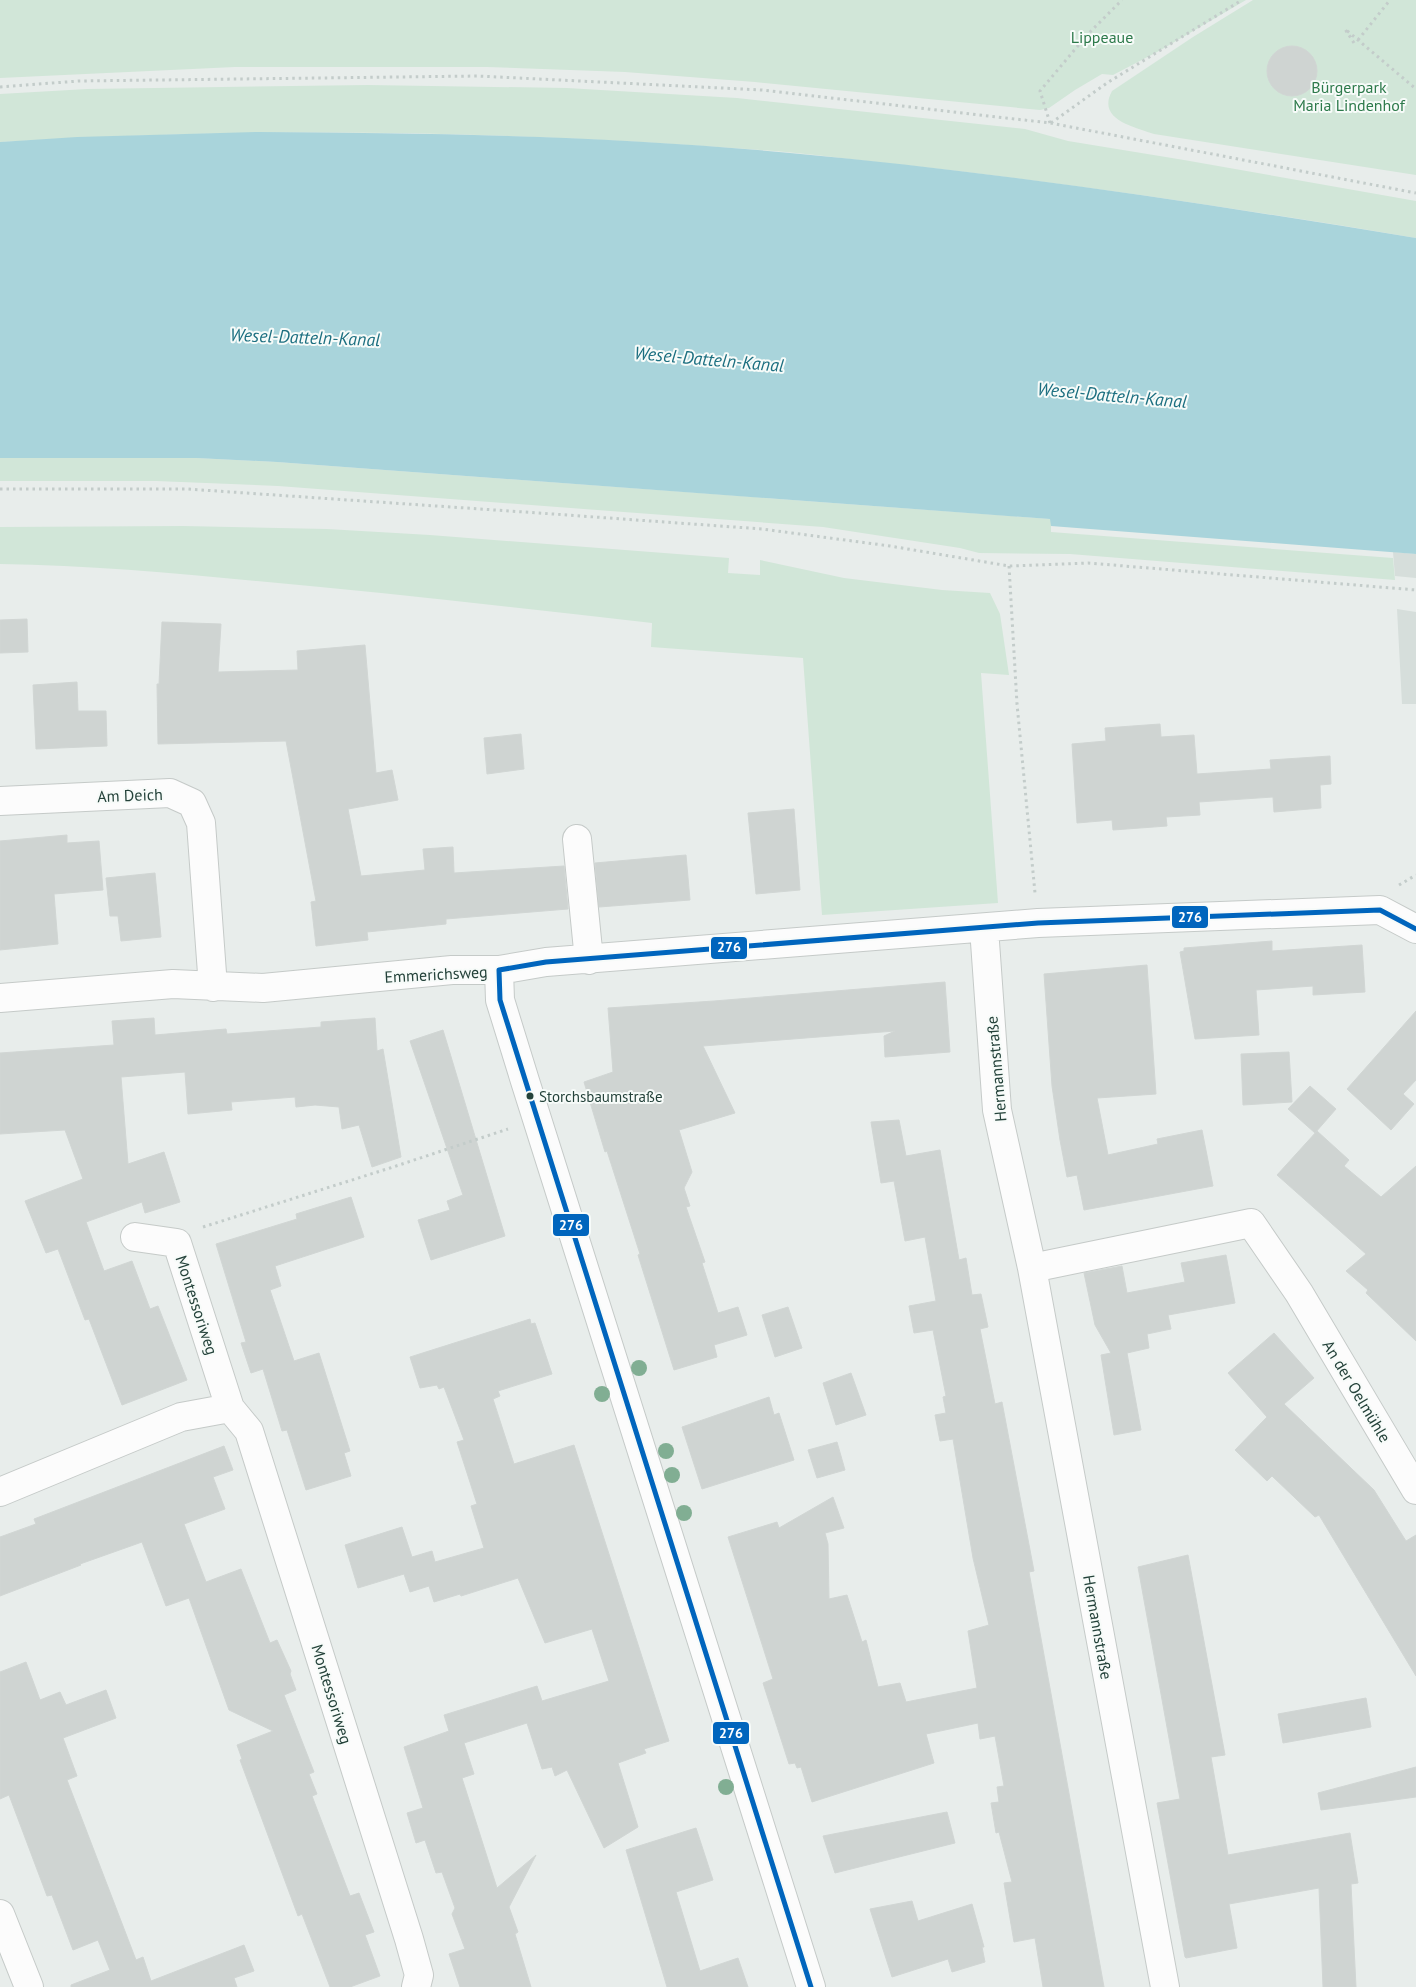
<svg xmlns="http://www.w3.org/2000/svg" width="1416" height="1987" font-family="'PT Sans',sans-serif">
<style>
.built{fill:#d6dedb}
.green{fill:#d1e6d8}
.water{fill:#a9d4db}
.building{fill:#cfd4d2;stroke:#d1d6d4}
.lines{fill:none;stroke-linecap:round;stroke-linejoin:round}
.minor-casing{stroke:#c5cac8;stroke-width:30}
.path{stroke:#c3ccca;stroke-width:3;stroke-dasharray:2.5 4;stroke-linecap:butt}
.minor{stroke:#fcfcfc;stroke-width:28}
.bus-1-casing{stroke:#f7fbf9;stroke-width:9}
.bus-1{stroke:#0065bd;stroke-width:5}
.tree{fill:#81ae93}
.bus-dot{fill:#24423a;stroke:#f7fbf9;stroke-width:2}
.labels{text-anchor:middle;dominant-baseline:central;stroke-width:4;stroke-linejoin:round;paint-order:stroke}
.bus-label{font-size:15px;fill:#24423a;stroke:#f7fbf9;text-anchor:start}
.park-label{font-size:16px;fill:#2d7a4b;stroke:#f7fbf9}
.street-label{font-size:16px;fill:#24423a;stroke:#f7fbf9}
.water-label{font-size:18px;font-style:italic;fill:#1c6f80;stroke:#f7fbf9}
.line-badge{stroke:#f7fbf9;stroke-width:2}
.badge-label{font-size:14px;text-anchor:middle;font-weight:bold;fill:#fff}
</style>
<rect width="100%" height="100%" fill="#e8edeb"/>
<path class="built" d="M1393 552 1416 554V578L1395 576Z
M1397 609 1416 612V704H1402Z"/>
<path class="green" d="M0 0H1246L1159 51 1113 75 1102 74 1075 90 1049 108 1040 110 755 82 625 72 487 67H235L0 78Z
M1253 0H1416V175L1154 134C1136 127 1096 120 1112 91L1193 37Z
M368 85 567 88 737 98 1025 129 1068 141 1184 160 1416 201V238C1249 210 1082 185 914 166 871 162 828 156 786 152 524 131 262 126 0 142V94L87 89Z
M98 457 196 458 277 462 1051 519V532L1393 558 1395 580 1070 554 979 553 960 548 823 527 278 486 156 481H0V458Z
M183 526 327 529 430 535 729 558 728 573 760 575V560L844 578 942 590 990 593 1000 614 1009 675 981 673 998 903 822 915 803 658 651 647 652 623C520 608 389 593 257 581 171 573 86 565 0 564V527Z"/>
<path class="water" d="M258 132C435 133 613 136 790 153 1000 172 1208 204 1416 238V554L1051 526 1050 519 277 462 196 458H0V142L77 137Z"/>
<path class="building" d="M1267 71a25 25 0 1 1 50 0a25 25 0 1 1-50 0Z
M27 619 28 652 0 653V620Z
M162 622 221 624 218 672 298 670 297 651 365 645 376 773 392 770 398 800 348 809 361 876 425 870 423 849 453 847 454 873 564 866 568 909 446 919V924L367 932 368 940 316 946 311 902 316 901 286 741 158 744 157 684H159Z
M77 682 78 711H106L107 746 36 749 33 685Z
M1160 724 1161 737 1194 735 1197 774 1271 769 1270 760 1330 756 1331 784 1320 785 1321 808 1274 812 1273 797 1199 802 1200 815 1166 817 1167 826 1113 830 1112 820 1077 823 1072 744 1106 741 1105 728Z
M521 734 524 769 487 774 484 738Z
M794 809 800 890 756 894 748 813Z
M67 835V843L99 841 103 890 54 894 58 944 0 950V841Z
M686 855 690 900 599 907 595 863Z
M155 873 161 937 121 941 118 916H110L106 878Z
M1272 941V951L1362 945 1365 992 1313 995V986L1256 990 1259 1035 1195 1039 1180 952 1184 951V948Z
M1147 965 1156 1094 1097 1098 1108 1155 1158 1144 1157 1139 1202 1130 1213 1186 1084 1210 1077 1175 1067 1177 1060 1140 1052 1086 1044 974Z
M945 982 950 1052 885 1057 884 1036 895 1031 703 1046 735 1113 679 1130 692 1172 684 1188 690 1206 686 1207 705 1262 702 1263 718 1313 738 1307 747 1335 714 1345 717 1357 674 1370 638 1255 640 1254 607 1151 605 1152 584 1082 613 1072 608 1008 714 1001Z
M1416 1011V1080L1403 1094 1414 1104 1391 1130 1347 1089Z
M154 1018 155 1035 226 1029 227 1034 321 1027V1022L375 1018 377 1051 383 1049 401 1157 372 1167 359 1125 342 1129 339 1107 315 1105 296 1107 295 1097 231 1102 232 1110 188 1114 185 1072 121 1077 128 1164 164 1152 180 1202 145 1213 142 1202 86 1222 104 1271 132 1261 150 1309 158 1306 187 1380 122 1405 89 1319 85 1320 58 1249 46 1253 25 1201 83 1179 65 1130 0 1134V1053L114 1045 112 1021Z
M443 1030 505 1236 431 1260 418 1220 450 1210 447 1201 463 1195 410 1041Z
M1289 1052 1292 1102 1243 1105 1241 1054Z
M1310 1086 1336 1109 1315 1133 1288 1109Z
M899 1120 906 1156 940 1150 959 1260 966 1258 972 1295 981 1294 988 1327 980 1329 995 1404 1002 1402 1034 1571 1029 1572 1104 1987H1043L1035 1938 1014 1942 1004 1883 1012 1882 999 1832 996 1833 991 1803 999 1802 997 1787 1004 1786 995 1736 980 1739 978 1723 926 1734 934 1763 812 1802 801 1767 797 1768 795 1763 789 1764 763 1683 773 1679 728 1537 777 1522 779 1528 833 1497 844 1528 825 1533 828 1544 829 1599 847 1595 862 1642 866 1640 878 1687 900 1683 906 1702 977 1688 968 1631 989 1625 973 1558 953 1439 940 1441 935 1415 946 1413 943 1397 946 1396 933 1330 914 1333 909 1306 936 1301 925 1237 905 1241 894 1181 881 1183 871 1122Z
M1317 1131 1349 1160 1344 1166 1381 1197 1416 1166V1341L1366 1293 1368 1290 1346 1271 1366 1254 1277 1175Z
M351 1197 364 1237 275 1266 281 1286 270 1290 294 1361 319 1353 350 1451 344 1453 351 1476 306 1490 287 1430 282 1431 263 1369 251 1373 241 1343 246 1342 216 1244 297 1219 296 1214Z
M1226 1255 1235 1303 1168 1315 1171 1329 1147 1334 1149 1348 1127 1353 1141 1430 1114 1435 1101 1355 1111 1353 1095 1325 1084 1273 1122 1266 1127 1293 1185 1282 1181 1263Z
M788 1307 802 1348 775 1357 762 1315Z
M530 1319 531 1324 535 1323 552 1374 498 1391 500 1396 493 1399 514 1464 574 1445 669 1741 644 1749 646 1753 618 1763 638 1827 604 1848 567 1770 555 1776 552 1767 542 1769 527 1723 464 1743 474 1774 462 1778 497 1888 536 1855 509 1907 518 1932 515 1934 531 1987H460L449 1954 465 1949 452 1914 455 1908 442 1872 436 1873 425 1840 416 1843 407 1813 423 1808 404 1747 449 1731 444 1715 537 1686 542 1701 609 1681 592 1629 545 1643 518 1578 461 1596 460 1594 434 1602 429 1586 410 1592 404 1574 358 1588 345 1545 402 1527 412 1557 432 1551 435 1562 484 1548 471 1506 477 1504 457 1442 464 1440 444 1387 439 1389 437 1385 420 1388 410 1357Z
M1274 1333 1314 1378 1284 1404 1374 1490 1406 1541 1416 1535V1676L1319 1515 1315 1517 1272 1476 1267 1481 1235 1450 1267 1417 1228 1373Z
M851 1373 866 1415 836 1425 823 1383Z
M769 1397 774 1415 779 1413 794 1460 702 1489 682 1427Z
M837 1442 845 1470 817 1478 808 1450Z
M224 1446 233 1470 213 1477 225 1509 184 1524 206 1582 241 1569 270 1643 277 1640 291 1671 290 1674 296 1690 284 1695 314 1772 309 1774 317 1794 312 1796 350 1896 359 1893 374 1932 365 1935 380 1976 350 1987H330L302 1914 298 1916 240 1760 242 1759 237 1745 273 1731 229 1710 189 1598 166 1606 142 1542 80 1564 81 1565 0 1596V1537L36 1524 34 1519Z
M1188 1555 1225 1755 1211 1757 1228 1855 1350 1833 1358 1883 1351 1884 1356 1987H1323L1319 1888 1229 1904 1237 1948 1186 1958 1185 1957 1157 1803 1180 1799 1138 1567Z
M26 1662 40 1700 60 1692 66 1705 106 1690 116 1718 63 1738 77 1776 67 1780 136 1960 143 1957 151 1981 244 1945 254 1971 234 1978 237 1987H71V1985L110 1970 98 1940 73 1950 52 1895 47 1896 9 1795 0 1799V1672Z
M1366 1698 1371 1727 1283 1743 1278 1714Z
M1416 1767V1797L1321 1810 1318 1793Z
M947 1812 955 1843 835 1873 823 1836Z
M696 1828 713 1880 676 1892 700 1971 738 1958 748 1987H667L626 1850Z
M912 1901 918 1921 972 1904 984 1947H982L985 1962 952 1972 948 1959 892 1977 870 1909Z"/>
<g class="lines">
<g class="minor-casing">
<path id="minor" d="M0 801 170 793 192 803 201 823 213 987
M577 839 589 960
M984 928 997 1110 1032 1268 1165 1987
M499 970 500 1000 525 1081 811 1987
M0 998 173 984 263 988 452 970H499L546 962 1038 923 1380 910 1416 929
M135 1237 177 1243 230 1408
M1032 1268 1251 1223 1299 1293 1416 1490
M0 1492 181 1417 230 1408 249 1431 409 1939 419 1975 416 1987
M0 1914 29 1987"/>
</g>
<path class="path" d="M1358 40 1390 0
M1354 43 1345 29 1416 89
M0 87 79 81 478 76 762 90 1050 123 1416 193
M1050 123 1040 91 1087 35 1122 0
M1051 123 1107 83 1242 0
M0 489H187L539 513 762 529 890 546 1009 566 1088 563 1416 590
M1009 566 1017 704 1035 893
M1399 885 1416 875
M203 1227 390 1168 508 1129"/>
<use href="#minor" class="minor"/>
<g class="bus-1-casing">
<path id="bus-1" d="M499 970 500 1000 811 1987
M499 970 546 962 1038 923 1380 910 1416 929"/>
</g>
<use href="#bus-1" class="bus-1"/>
</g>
<g class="tree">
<circle cx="639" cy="1368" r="8"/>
<circle cx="602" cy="1394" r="8"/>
<circle cx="666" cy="1451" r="8"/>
<circle cx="672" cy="1475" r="8"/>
<circle cx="684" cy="1513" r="8"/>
<circle cx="726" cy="1787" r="8"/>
</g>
<circle class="bus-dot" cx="530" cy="1096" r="4.5"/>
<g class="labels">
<g class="bus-label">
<text x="539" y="1096">Storchsbaumstraße</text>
</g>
<g class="park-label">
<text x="1102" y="37">Lippeaue</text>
<text x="1349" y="87">Bürgerpark<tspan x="1349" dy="18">Maria Lindenhof</tspan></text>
</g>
<g class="street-label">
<text transform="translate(130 795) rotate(-2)">Am Deich</text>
<text transform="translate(436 974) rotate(-3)">Emmerichsweg</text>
<text transform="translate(996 1069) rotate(-95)">Hermannstraße</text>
<text transform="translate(197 1305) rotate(72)">Montessoriweg</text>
<text transform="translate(1357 1391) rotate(59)">An der Oelmühle</text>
<text transform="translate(1098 1627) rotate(80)">Hermannstraße</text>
<text transform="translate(332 1694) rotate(73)">Montessoriweg</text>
</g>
<g class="water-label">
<text transform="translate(305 337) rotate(2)">Wesel-Datteln-Kanal</text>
<text transform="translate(709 359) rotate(5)">Wesel-Datteln-Kanal</text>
<text transform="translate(1112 395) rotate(5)">Wesel-Datteln-Kanal</text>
</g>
</g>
<g class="line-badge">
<rect x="1171" y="905" width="38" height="24" rx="5" fill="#0065bd"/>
<rect x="710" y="936" width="38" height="24" rx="5" fill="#0065bd"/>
<rect x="552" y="1213" width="38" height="24" rx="5" fill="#0065bd"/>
<rect x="712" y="1721" width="38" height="24" rx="5" fill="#0065bd"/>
</g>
<g class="badge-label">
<text x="1190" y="922">276</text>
<text x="729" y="952">276</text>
<text x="571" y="1230">276</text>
<text x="731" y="1738">276</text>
</g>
</svg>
